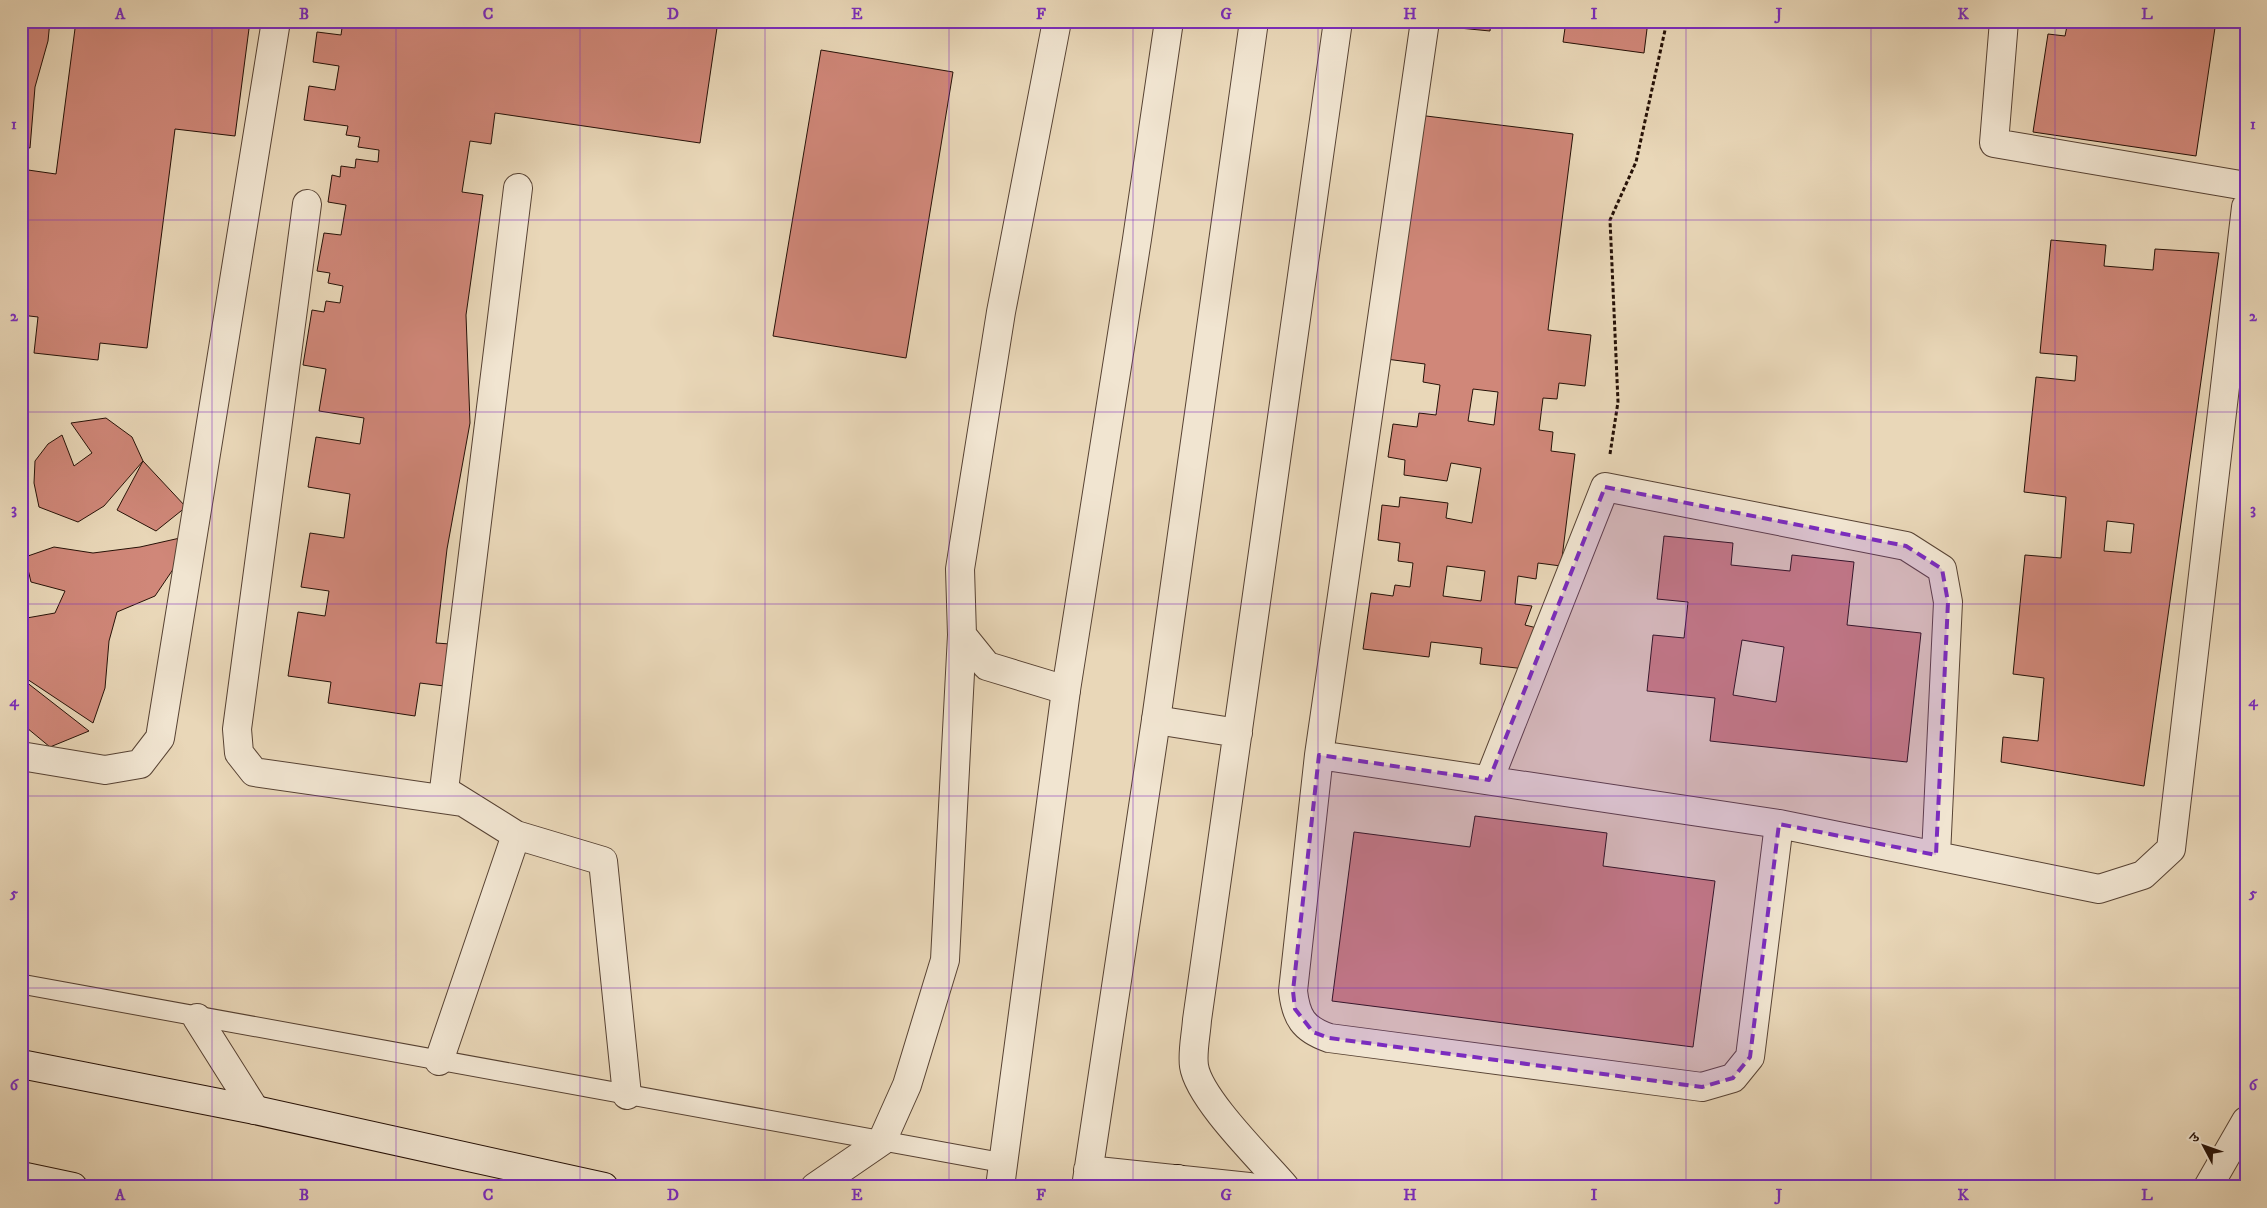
<svg xmlns="http://www.w3.org/2000/svg" width="2267" height="1208" font-family="'IM FELL DW Pica','Noto Serif Devanagari',serif">
<style>
.building{fill:#d08779;stroke:#261107;fill-rule:evenodd}
.lines{fill:none;stroke-linecap:round;stroke-linejoin:round}
.service-casing{stroke:#574233;stroke-width:21}
.minor-casing{stroke:#574233;stroke-width:30}
.tertiary-casing{stroke:#574233;stroke-width:30}
.secondary-casing{stroke:#261107;stroke-width:30}
.path{stroke:#261107;stroke-width:3;stroke-dasharray:4 2.5;stroke-linecap:butt}
.service{stroke:#f1e5d1;stroke-width:19}
.minor{stroke:#f1e5d1;stroke-width:28}
.tertiary{stroke:#f1e5d1;stroke-width:28}
.secondary{stroke:#f1e5d1;stroke-width:28}
.marked{fill:#7b2cbf;fill-opacity:0.2;stroke:#7b2cbf;stroke-width:4;stroke-dasharray:10 6;stroke-linejoin:round}
.grid{fill:none;stroke:#7b2cbf;stroke-width:1;stroke-opacity:0.55}
.neatline{fill:none;stroke:#7b2cbf;stroke-width:2}
.grid-label{font-size:16px;text-anchor:middle;font-weight:bold;fill:#7b2cbf}
</style>
<rect width="100%" height="100%" fill="#e9d7b8"/>
<filter id="stains"><feTurbulence type="fractalNoise" baseFrequency=".004" numOctaves="4"/><feColorMatrix values="0 0 0 0 .2 0 0 0 0 .09 0 0 0 0 .02 0 0 0 .5 -.17"/></filter>
<radialGradient id="worn" r=".72"><stop offset=".6" stop-color="#630" stop-opacity="0"/><stop offset="1" stop-color="#630" stop-opacity=".3"/></radialGradient>
<path class="building" d="M21 21H50L48 41 35 87 30 148 21 146Z
M76 21H250L235 136 175 129 147 348 100 343 98 360 34 353 38 317 21 315V169L56 174Z
M343 21H718L700 143 495 113 491 144 470 141 462 192 483 195 466 315 470 423 447 549 436 643 450 644 444 686 420 683 415 716 328 703 331 682 288 676 298 612 325 616 329 591 301 587 310 533 344 538 350 494 308 487 316 437 360 444 364 418 319 411 326 369 303 365 312 310 324 312 326 301 340 303 343 286 328 283 330 273 317 271 324 233 341 235 346 205 328 202 332 175 340 177 341 166 355 168 356 159 378 162 379 150 358 147 360 137 346 135 348 126 304 120 309 86 335 90 339 66 313 62 317 32 341 35Z
M1460 21H1491L1490 31 1459 28Z
M1566 21H1648L1644 53 1563 42Z
M2068 21H2216L2196 156 2033 132 2048 34 2065 36Z
M821 50 953 72 906 358 773 336Z
M1418 115 1573 134 1548 330 1591 335 1585 386 1559 383 1557 399 1543 398 1539 430 1553 432 1551 451 1575 454 1561 566 1538 563 1536 579 1518 576 1515 604 1532 606 1525 625 1537 628 1526 669 1480 664 1482 648 1431 642 1429 657 1363 649 1371 593 1393 596 1395 585 1410 587 1413 563 1398 561 1400 543 1378 540 1382 505 1399 507 1400 497 1448 503 1446 518 1472 523 1481 468 1451 463 1447 481 1404 475 1405 460 1388 457 1393 424 1417 427 1419 413 1436 415 1440 385 1423 382 1425 364 1386 359ZM1473 389 1498 392 1494 425 1468 421ZM1447 566 1485 571 1481 601 1443 596Z
M2051 240 2106 245 2104 266 2153 270 2155 249 2219 253 2144 786 2001 762 2003 737 2038 741 2044 678 2013 674 2025 555 2061 558 2066 497 2024 492 2036 377 2075 381 2077 356 2040 353ZM2107 521 2134 524 2131 553 2104 551Z
M106 418 132 437 143 461 104 506 78 522 39 507 34 483 35 461 48 444 62 435 74 466 92 453 71 423Z
M143 461 186 507 156 531 117 510Z
M1664 536 1733 543 1731 565 1790 571 1792 555 1854 562 1847 625 1921 633 1907 762 1710 741 1715 698 1647 691 1653 635 1684 638 1688 602 1657 599ZM1742 640 1784 647 1776 702 1733 695Z
M180 538 176 565 155 596 117 612 109 641 105 688 93 723 21 675V619L55 613 65 591 31 582 25 557 54 547 93 553 140 547Z
M21 678 89 731 50 747 21 723Z
M1475 816 1607 833 1603 866 1715 881 1693 1047 1332 1001 1354 832 1470 847Z"/>
<g class="lines">
<g class="service-casing">
<path id="service" d="M21 984 1004 1163"/>
</g>
<g class="minor-casing">
<path id="minor" d="M1057 21 1001 312 960 569 962 635 987 666 1066 690
M1425 21 1319 755 1293 991C1296 1017 1303 1029 1329 1038L1702 1087 1733 1078 1750 1057 1779 824
M2004 21 1994 143 2246 186
M518 188 444 790 516 835 603 861 627 1095
M307 204 237 729 239 753 254 772 462 802
M1156 720 1238 733
M1319 755 1779 824 2099 889 2143 875 2171 849 2246 207
M21 756 105 770 140 764 160 738 276 21
M1489 780 1605 487 1906 546 1942 569 1948 602 1936 855
M197 1018 255 1110
M439 1061 516 835
M815 1187 882 1141 907 1085 945 960 962 635
M1285 1187C1262 1160 1199 1099 1194 1066 1192 1052 1196 1035 1197 1020L1338 21
M2208 1187 2246 1121"/>
</g>
<g class="tertiary-casing">
<path id="tertiary" d="M1088 1170 1249 1187
M1000 1187 1066 690 1137 239 1169 21
M1086 1187 1156 720 1254 21"/>
</g>
<g class="secondary-casing">
<path id="secondary" d="M21 1064 255 1110 604 1187
M21 1176 73 1187
M1178 1179 1183 1187"/>
</g>
<path class="path" d="M1610 454 1618 402 1610 220 1636 162 1667 21"/>
<use href="#service" class="service"/>
<use href="#minor" class="minor"/>
<use href="#tertiary" class="tertiary"/>
<use href="#secondary" class="secondary"/>
</g>
<path class="marked" d="M1605 487 1906 546 1942 569 1948 602 1936 855 1779 824 1750 1057 1733 1078 1702 1087 1329 1038 1313 1032 1295 1009 1293 991 1319 755 1489 780Z"/>
<path class="grid" d="M212 21V1187M396 21V1187M580 21V1187M765 21V1187M949 21V1187M1133 21V1187M1318 21V1187M1502 21V1187M1686 21V1187M1871 21V1187M2055 21V1187M21 220H2246M21 412H2246M21 604H2246M21 796H2246M21 988H2246"/>
<rect width="2267" height="1208" fill="none" stroke="#e9d7b8" stroke-width="55"/>
<g transform="translate(2204 1146) rotate(311)" stroke="#f1e5d1" stroke-width="4" paint-order="stroke">
<path d="M0-4L9 19L0 12L-9 19Z" fill="#261107"/>
<text y="-8" font-size="14" font-weight="bold" text-anchor="middle" fill="#261107">उ</text>
</g>
<rect x="28" y="28" width="2212" height="1152" class="neatline"/>
<g class="grid-label">
<text x="120" y="19">A</text>
<text x="304" y="19">B</text>
<text x="488" y="19">C</text>
<text x="673" y="19">D</text>
<text x="857" y="19">E</text>
<text x="1041" y="19">F</text>
<text x="1226" y="19">G</text>
<text x="1410" y="19">H</text>
<text x="1594" y="19">I</text>
<text x="1779" y="19">J</text>
<text x="1963" y="19">K</text>
<text x="2147" y="19">L</text>
<text x="14" y="129">1</text>
<text x="2253" y="129">1</text>
<text x="14" y="321">2</text>
<text x="2253" y="321">2</text>
<text x="14" y="514">3</text>
<text x="2253" y="514">3</text>
<text x="14" y="706">4</text>
<text x="2253" y="706">4</text>
<text x="14" y="898">5</text>
<text x="2253" y="898">5</text>
<text x="14" y="1090">6</text>
<text x="2253" y="1090">6</text>
<text x="120" y="1200">A</text>
<text x="304" y="1200">B</text>
<text x="488" y="1200">C</text>
<text x="673" y="1200">D</text>
<text x="857" y="1200">E</text>
<text x="1041" y="1200">F</text>
<text x="1226" y="1200">G</text>
<text x="1410" y="1200">H</text>
<text x="1594" y="1200">I</text>
<text x="1779" y="1200">J</text>
<text x="1963" y="1200">K</text>
<text x="2147" y="1200">L</text>
</g>
<rect width="100%" height="100%" filter="url(#stains)"/>
<rect width="100%" height="100%" fill="url(#worn)"/>
</svg>
